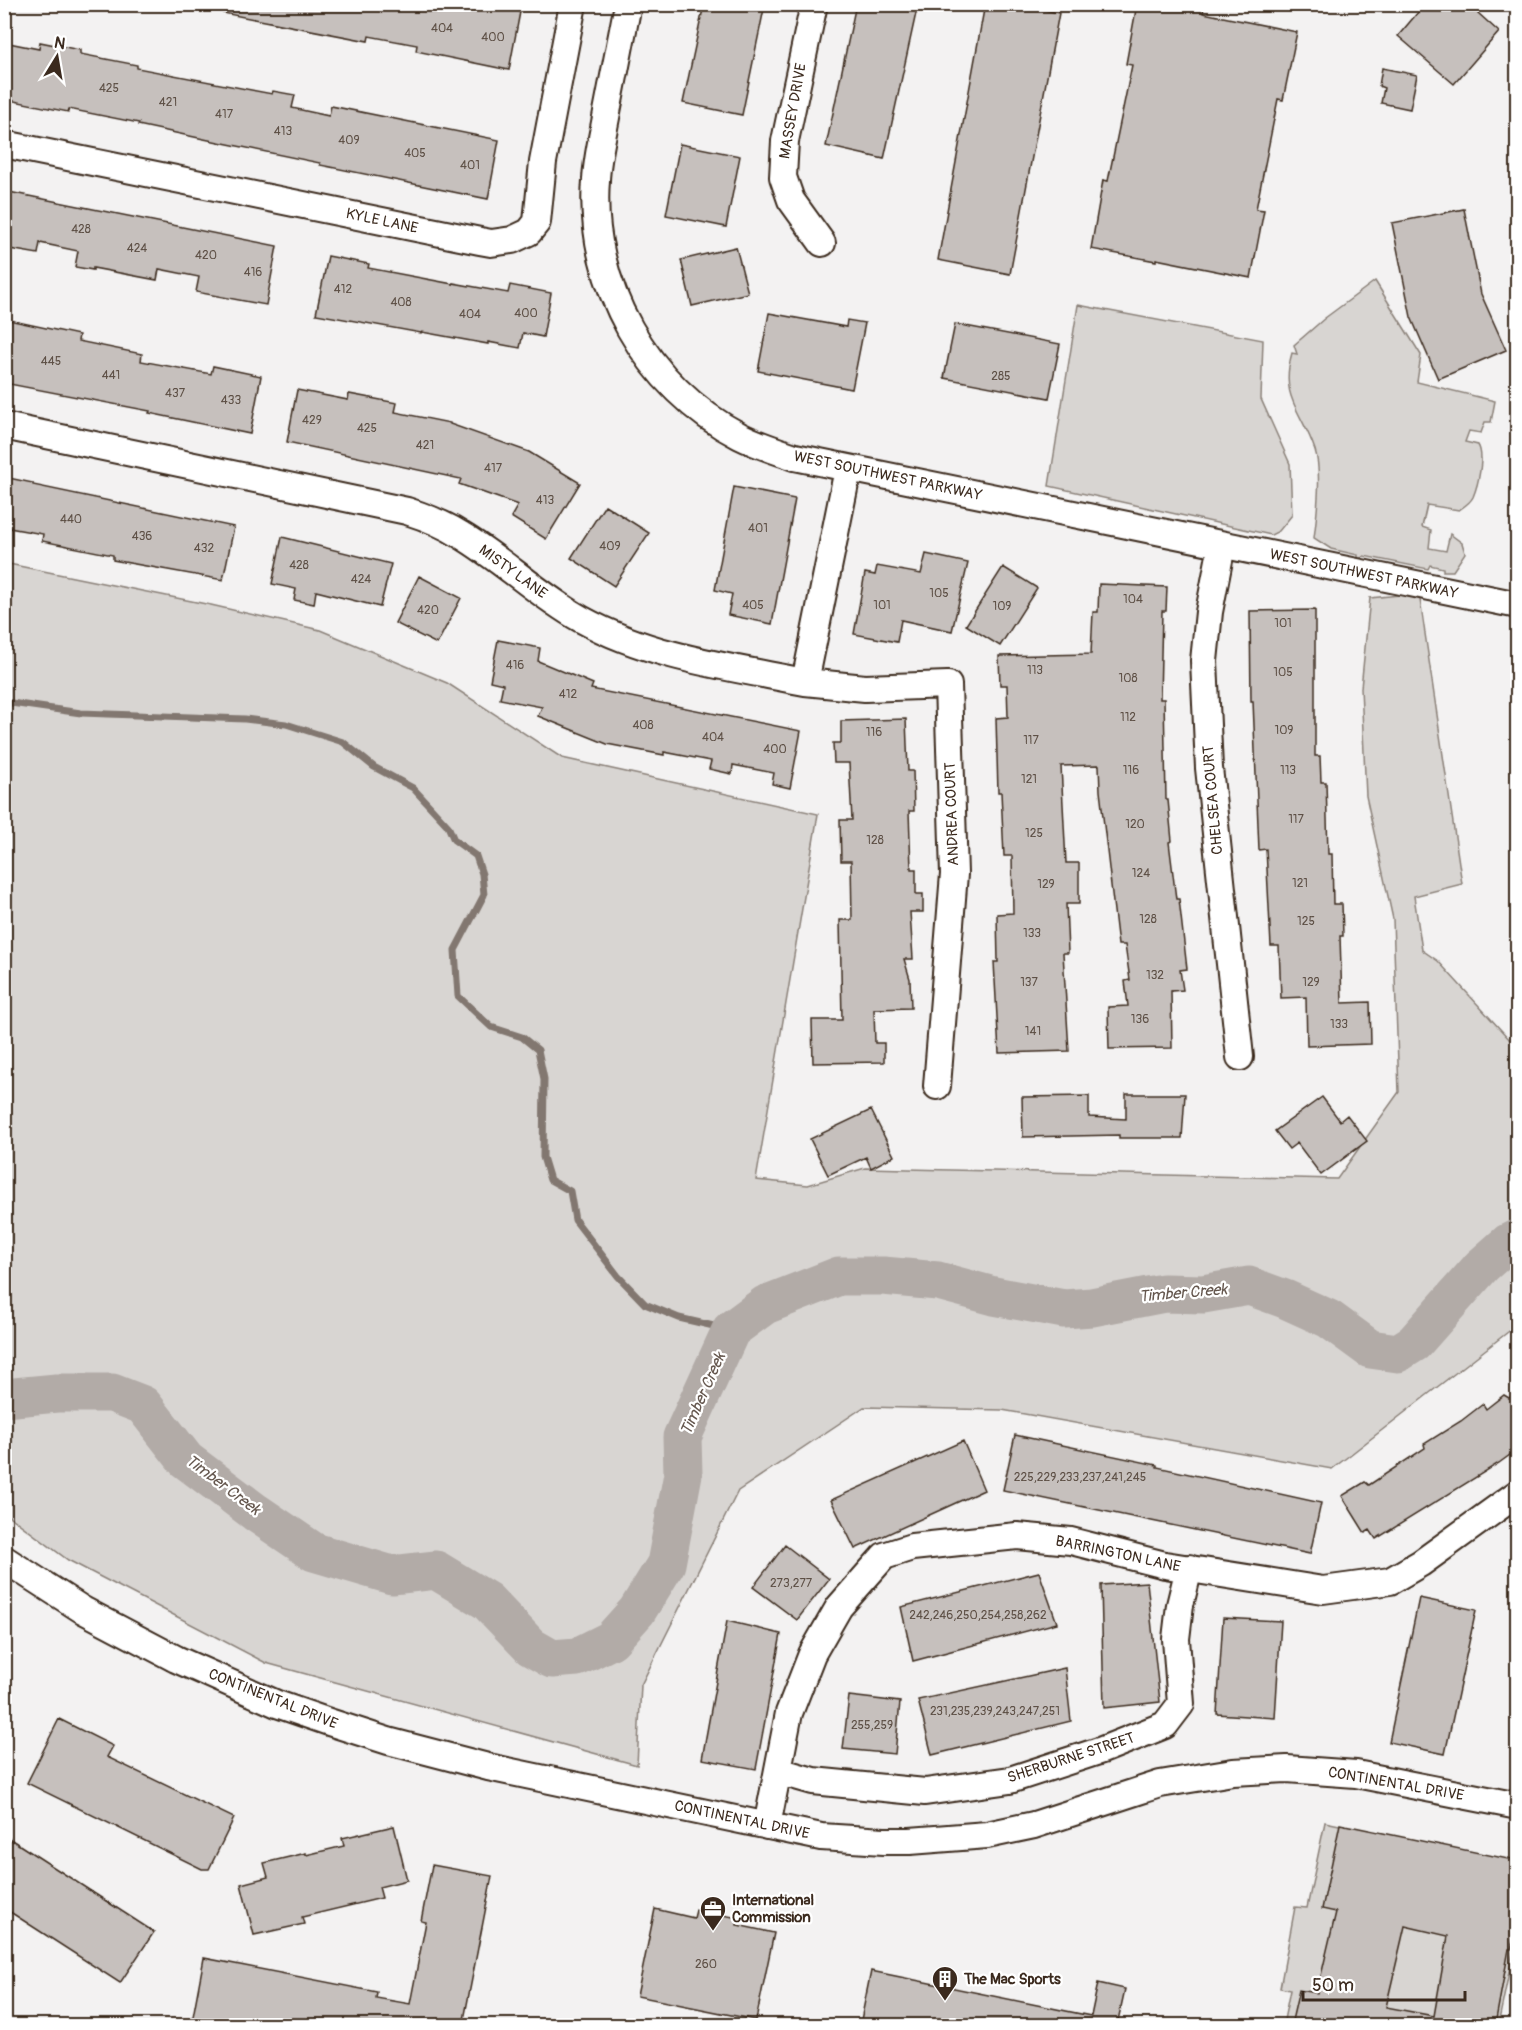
<svg xmlns="http://www.w3.org/2000/svg" width="1522" height="2030" font-family="Pangolin,sans-serif">
<style>
.green{fill:#d8d5d2;stroke:#8a8078;stroke-width:1.5}
.lines{fill:none;stroke-linecap:round;stroke-linejoin:round}
.stream{stroke:#827770;stroke-width:7}
.river{stroke:#b2aba7;stroke-width:39}
.building{fill:#c6c0bd;stroke:#3b2a1e;stroke-width:1.5;fill-rule:evenodd}
.minor-casing{stroke:#3b2a1e;stroke-width:30}
.minor{stroke:#fff;stroke-width:26}
.labels{text-anchor:middle;dominant-baseline:central;stroke-width:4.5;stroke-linejoin:round;paint-order:stroke}
.number-label{font-size:12px;fill:#5e5046}
.street-label{font-size:15px;fill:#3b2a1e;stroke:#fff}
.poi-label{font-size:15px;font-weight:bold;fill:#3b2a1e;stroke:#fff;text-anchor:start}
.water-label{font-size:16px;font-style:italic;fill:#65574e;stroke:#fff}
</style>
<rect width="100%" height="100%" fill="#f3f2f2"/>
<filter id="ink" filterUnits="userSpaceOnUse"><feTurbulence type="fractalNoise" baseFrequency=".0167" numOctaves="2"/><feDisplacementMap in="SourceGraphic" scale="12" xChannelSelector="R" yChannelSelector="G"/><feConvolveMatrix kernelMatrix="1 2 1 2 8 2 1 2 1" color-interpolation-filters="sRGB"/></filter>
<g filter="url(#ink)">
<path class="green" d="M1375 281 1421 355 1417 382 1495 401 1491 422H1485L1481 433 1469 431 1465 442 1478 445C1485 456 1478 485 1473 497 1470 503 1465 506 1459 510L1427 505 1422 527 1431 530 1429 548 1446 551 1450 534 1462 543 1465 553 1453 571H1443V568L1430 565 1428 569 1364 556 1358 560V555L1331 549 1314 538C1317 515 1322 471 1315 450 1302 411 1279 398 1292 353L1297 354 1294 345 1325 318Z
M1078 305 1263 340 1261 399 1290 464 1292 515 1279 531 1271 535 1049 486Z
M4 563 211 605 320 630 447 683 562 758 818 814 756 1180 808 1185 865 1168 1337 1179 1399 1092 1393 919 1366 796 1361 688 1370 598 1419 593 1462 884 1414 896 1422 950 1438 961 1511 1041H1517V1325L1332 1469 1002 1410 864 1407 738 1491 641 1685 637 1765 266 1663 68 1560 5 1513Z
M1325 1822 1517 1862V1934L1498 2025H1283L1290 1990 1280 1988 1295 1907 1307 1908Z"/>
<g class="lines">
<path class="stream" d="M4 702 81 713 245 719 286 724 343 742 374 767 413 788 448 826 454 840 476 856 482 874 484 895 455 950 458 996 491 1027 522 1037 538 1050 544 1079 543 1157 550 1180 570 1191 575 1220 618 1276 645 1304 679 1318 731 1330"/>
<path class="river" d="M4 1398 57 1393H112L143 1405 186 1460 255 1512 314 1552 392 1575 436 1570 487 1601 531 1647 552 1659 577 1657 611 1640 637 1611 666 1564 683 1474 682 1437 731 1330 765 1305 839 1276H883L938 1281 994 1296 1064 1309 1092 1307 1164 1293 1203 1294 1249 1286 1285 1299 1329 1319 1370 1349 1398 1353 1414 1343 1482 1266 1508 1243 1518 1238"/>
</g>
<path class="building" d="M224 4H484L520 12 509 70 416 51 417 45 369 36 368 41 223 13Z
M704 4H765L742 115 683 103Z
M856 4H918L884 159 826 146Z
M985 4H1017L1059 13 1010 274 938 260Z
M1137 4H1191L1204 7 1203 13 1297 32 1283 100 1278 99 1256 209 1264 210 1251 278 1156 259V261L1091 249 1103 180 1108 181 1132 65 1126 64Z
M1425 4H1468L1499 32 1454 84 1398 36Z
M4 42 39 49 40 42 80 50V54L137 65V68L272 94 273 91 295 95 292 108 329 116 331 106 499 140 488 199 320 165V163L199 138 138 125 139 123 69 109 68 112 4 99Z
M1382 68 1417 75 1410 109 1381 103 1384 88 1379 86Z
M680 144 740 156 726 227 666 215Z
M4 191 277 246 266 305 196 292 199 277 159 269 157 280 93 268V270L75 267 78 251 40 243 38 254 4 248Z
M1464 209 1481 294 1506 350 1438 379 1411 317 1392 223Z
M736 247 748 293 692 306 681 260Z
M328 256 369 264 368 268 453 284V283L508 293 510 285 551 293 543 337 523 333 520 348 488 342V344L422 332 421 333 316 314Z
M769 313 846 327 847 320 865 323 852 389 758 371Z
M4 319 79 335 78 341 142 354 141 361 211 374 213 366 261 376 250 434 149 413 150 411 4 383Z
M955 324 1060 344 1049 398 944 378Z
M297 390 348 400 349 394 397 403 395 412 450 423V424L529 452 580 483 546 539 511 517 518 505 459 484 461 479 287 442Z
M4 477 33 483V485L234 527 223 580 113 560V555L42 541 43 534 4 527Z
M734 487 795 499 772 624 728 615 732 594 715 590Z
M605 505 649 533 614 586 571 558Z
M282 537 391 564 380 607 316 591 314 604 294 600 296 589 272 584Z
M926 554 968 563 952 631 901 620 897 642 854 634 865 573 875 575 877 566 921 574Z
M1003 567 1037 588 1000 646 966 625Z
M419 576 461 598 437 644 395 623Z
M1099 584 1167 587 1166 611H1162L1160 699H1164L1166 800H1168L1172 841 1169 842 1176 899H1179L1187 969 1180 970 1183 990 1171 991 1172 1048 1109 1049 1108 1007 1128 1006 1125 981 1130 980 1125 945H1118L1100 791 1099 765 1061 766 1066 863H1079V904H1066L1068 953H1063L1069 1051 999 1053 994 962H998L997 914 1013 913 1012 856H1004L1001 792H998L996 718 1008 717 1007 685H1000L999 656 1091 654 1093 612H1098Z
M1315 610V756H1320L1321 782H1326L1328 854H1332L1333 904H1342L1343 936H1340L1342 1003 1370 1002 1371 1044 1307 1046 1306 997 1281 998 1279 946H1271L1266 849 1259 850 1253 701H1251L1250 611Z
M498 640 540 648 538 661 593 684 591 689 801 731 790 788 772 784 774 773 733 765 732 774 709 769 711 761 664 752V755L607 744 538 716 542 707 500 699 503 684 490 681Z
M906 719 908 771H913L914 811H909L911 869H916V894H923V912H910L913 959H904L910 979 911 1008 874 1009 875 1043H884V1062L813 1063 812 1020H842L840 920H852L851 861H841L840 820H852L849 763H834L833 743H841V721Z
M1126 1094H1185L1182 1138H1119V1135L1023 1137 1022 1097 1089 1096V1117L1126 1119Z
M1322 1097 1340 1121 1347 1115 1367 1141 1321 1175 1297 1143 1289 1149 1275 1131Z
M871 1110 894 1156 871 1168 866 1157 828 1175 810 1139Z
M1518 1392V1449L1499 1463 1376 1539 1370 1530 1365 1533 1342 1496 1365 1482 1369 1485 1425 1448 1424 1444 1461 1421 1483 1404 1486 1409 1504 1395 1509 1398Z
M1015 1435 1157 1465V1467L1321 1503 1310 1554 1003 1490Z
M963 1441 984 1490 855 1549 831 1500Z
M785 1545 829 1579 797 1620 753 1587Z
M1039 1572 1057 1623 913 1661 901 1607Z
M1147 1582 1160 1702 1104 1708 1101 1585Z
M1419 1598 1476 1610 1445 1754 1389 1742Z
M1223 1618 1281 1621 1275 1718 1217 1714Z
M727 1621 781 1634 756 1769 702 1759Z
M1065 1668 1071 1721 932 1755 918 1700Z
M849 1696 900 1702 895 1754 843 1749Z
M59 1719 113 1746 107 1757 234 1818 209 1869H202L27 1783Z
M1340 1824 1518 1861V1922L1511 1949H1509L1495 2025H1291L1299 1990 1317 1993 1336 1912 1322 1909ZM1405 1926 1448 1936 1434 2016 1386 2007Z
M394 1826 407 1880 379 1887 382 1898 302 1917 304 1924 254 1935 241 1884 268 1877 264 1863 306 1853V1855L344 1846 342 1838Z
M4 1835 154 1932 120 1983 4 1908Z
M432 1865 492 1876 463 2025H213L192 2022 204 1958 377 1992 376 1998 410 2004 426 1922 421 1921Z
M655 1909 694 1918 696 1910 739 1918 737 1925 774 1933 756 2020 637 1996Z
M871 1971 1091 2016 1098 1983 1125 1989 1117 2025H860Z"/>
<g class="lines">
<g class="minor-casing">
<path id="minor" d="M628 4C621 40 614 76 607 112 603 135 597 157 596 180 588 284 647 388 740 436 758 445 777 451 795 457L1518 605
M814 4 785 141 783 177 791 200 822 243
M4 144 480 241 491 243 512 240 529 232 537 222 543 162 573 4
M4 426 407 511C426 517 444 524 461 535 503 560 538 595 581 619 650 657 729 667 805 682L848 469
M1222 545 1209 612 1204 661 1209 768 1240 1057
M805 682 865 688 948 685 954 874 937 1086
M4 1559 83 1610 176 1659 277 1704 329 1722 388 1741 488 1767 821 1837 884 1841H910L987 1835 1034 1825 1160 1784 1233 1772 1287 1769 1356 1774 1518 1806
M778 1771 813 1781 925 1792 1010 1780 1102 1750 1165 1725 1181 1704 1176 1639 1180 1605 1189 1568
M767 1826 789 1713 812 1654 839 1607 884 1556 912 1547 1017 1536 1071 1541 1165 1565 1323 1590 1390 1581 1421 1563 1518 1493"/>
</g>
<use href="#minor" class="minor"/>
</g>
</g>
<defs>
<g id="office-pin" transform="scale(1.35)"><path d="M0 17L-7.5 6A9.5 9.5 0 1 1 7.5 6Z" fill="#3b2a1e" stroke="#fff"/><path d="M-6-3h4V-5.5h4V-3h4V5H-6ZM-1-4.5V-3h2v-1.5ZM-6 0V1H6V0Z" fill="#fff"/></g>
<g id="building-pin" transform="scale(1.35)"><path d="M0 17L-7.5 6A9.5 9.5 0 1 1 7.5 6Z" fill="#3b2a1e" stroke="#fff"/><path d="M-4-6H4V6H1V3H-1V6H-4ZM-2.5-4.3h1.7v1.8h-1.7ZM.8-4.3h1.7v1.8H.8ZM-2.5-1h1.7V.8h-1.7ZM.8-1h1.7V.8H.8Z" fill="#fff"/></g>
</defs>
<g fill-rule="evenodd">
<use href="#office-pin" x="713" y="1909"/>
<use href="#building-pin" x="945" y="1979"/>
</g>
<g class="labels">
<g class="number-label">
<text x="442" y="28">404</text>
<text x="493" y="37">400</text>
<text x="109" y="88">425</text>
<text x="168" y="102">421</text>
<text x="224" y="114">417</text>
<text x="283" y="131">413</text>
<text x="349" y="140">409</text>
<text x="415" y="153">405</text>
<text x="470" y="165">401</text>
<text x="81" y="229">428</text>
<text x="137" y="248">424</text>
<text x="206" y="255">420</text>
<text x="253" y="272">416</text>
<text x="343" y="289">412</text>
<text x="401" y="302">408</text>
<text x="526" y="313">400</text>
<text x="470" y="314">404</text>
<text x="51" y="361">445</text>
<text x="111" y="375">441</text>
<text x="1001" y="376">285</text>
<text x="175" y="393">437</text>
<text x="231" y="400">433</text>
<text x="312" y="420">429</text>
<text x="367" y="428">425</text>
<text x="425" y="445">421</text>
<text x="493" y="468">417</text>
<text x="545" y="500">413</text>
<text x="71" y="519">440</text>
<text x="758" y="528">401</text>
<text x="142" y="536">436</text>
<text x="610" y="546">409</text>
<text x="204" y="548">432</text>
<text x="299" y="565">428</text>
<text x="361" y="579">424</text>
<text x="939" y="593">105</text>
<text x="1133" y="599">104</text>
<text x="753" y="605">405</text>
<text x="882" y="605">101</text>
<text x="1002" y="606">109</text>
<text x="428" y="610">420</text>
<text x="1283" y="623">101</text>
<text x="515" y="665">416</text>
<text x="1035" y="670">113</text>
<text x="1283" y="672">105</text>
<text x="1128" y="678">108</text>
<text x="568" y="694">412</text>
<text x="1128" y="717">112</text>
<text x="643" y="725">408</text>
<text x="1284" y="730">109</text>
<text x="874" y="732">116</text>
<text x="713" y="737">404</text>
<text x="1031" y="740">117</text>
<text x="775" y="749">400</text>
<text x="1131" y="770">116</text>
<text x="1288" y="770">113</text>
<text x="1029" y="779">121</text>
<text x="1296" y="819">117</text>
<text x="1135" y="824">120</text>
<text x="1034" y="833">125</text>
<text x="875" y="840">128</text>
<text x="1141" y="873">124</text>
<text x="1300" y="883">121</text>
<text x="1046" y="884">129</text>
<text x="1148" y="919">128</text>
<text x="1306" y="921">125</text>
<text x="1032" y="933">133</text>
<text x="1155" y="975">132</text>
<text x="1029" y="982">137</text>
<text x="1311" y="982">129</text>
<text x="1140" y="1019">136</text>
<text x="1339" y="1024">133</text>
<text x="1033" y="1031">141</text>
<text x="1080" y="1477">225,229,233,237,241,245</text>
<text x="791" y="1583">273,277</text>
<text x="978" y="1615">242,246,250,254,258,262</text>
<text x="995" y="1711">231,235,239,243,247,251</text>
<text x="872" y="1725">255,259</text>
<text x="706" y="1964">260</text>
</g>
<g class="street-label">
<text transform="translate(793 111) rotate(-80)">MASSEY DRIVE</text>
<text transform="translate(382 221) rotate(12)">KYLE LANE</text>
<text transform="translate(888 476) rotate(12)">WEST SOUTHWEST PARKWAY</text>
<text transform="translate(513 572) rotate(36)">MISTY LANE</text>
<text transform="translate(1364 574) rotate(12)">WEST SOUTHWEST PARKWAY</text>
<text transform="translate(1213 800) rotate(-95)">CHELSEA COURT</text>
<text transform="translate(952 814) rotate(-92)">ANDREA COURT</text>
<text transform="translate(1118 1554) rotate(12)">BARRINGTON LANE</text>
<text transform="translate(273 1699) rotate(22)">CONTINENTAL DRIVE</text>
<text transform="translate(1071 1758) rotate(-18)">SHERBURNE STREET</text>
<text transform="translate(1396 1784) rotate(10)">CONTINENTAL DRIVE</text>
<text transform="translate(742 1820) rotate(12)">CONTINENTAL DRIVE</text>
</g>
<g class="poi-label">
<text x="732" y="1900">International<tspan x="732" dy="17">Commission</tspan></text>
<text x="964" y="1979">The Mac Sports</text>
</g>
<g class="water-label">
<text transform="translate(1183 1293) rotate(-5)">Timber Creek</text>
<text transform="translate(703 1394) rotate(-66)">Timber Creek</text>
<text transform="translate(223 1485) rotate(37)">Timber Creek</text>
</g>
</g>
<rect width="1522" height="2030" fill="none" stroke="#fff" stroke-width="24"/>
<rect x="12" y="12" width="1498" height="2006" fill="none" stroke="#3b2a1e" stroke-width="2" filter="url(#ink)"/>
<g transform="translate(57 57) rotate(11)" stroke="#ffffff" stroke-width="4.5" paint-order="stroke">
<path d="M0-4.5L10 22L0 15L-10 22Z" fill="#3b2a1e"/>
<text y="-9" font-size="16" font-weight="bold" text-anchor="middle" fill="#3b2a1e">N</text>
</g>
<path d="M1303 1991v9h162v-9" fill="none" stroke="#3b2a1e" stroke-width="3"/>
<text x="1312" y="1991" font-size="18" fill="#3b2a1e" stroke="#ffffff" stroke-width="4.5" paint-order="stroke">50 m</text>
</svg>
